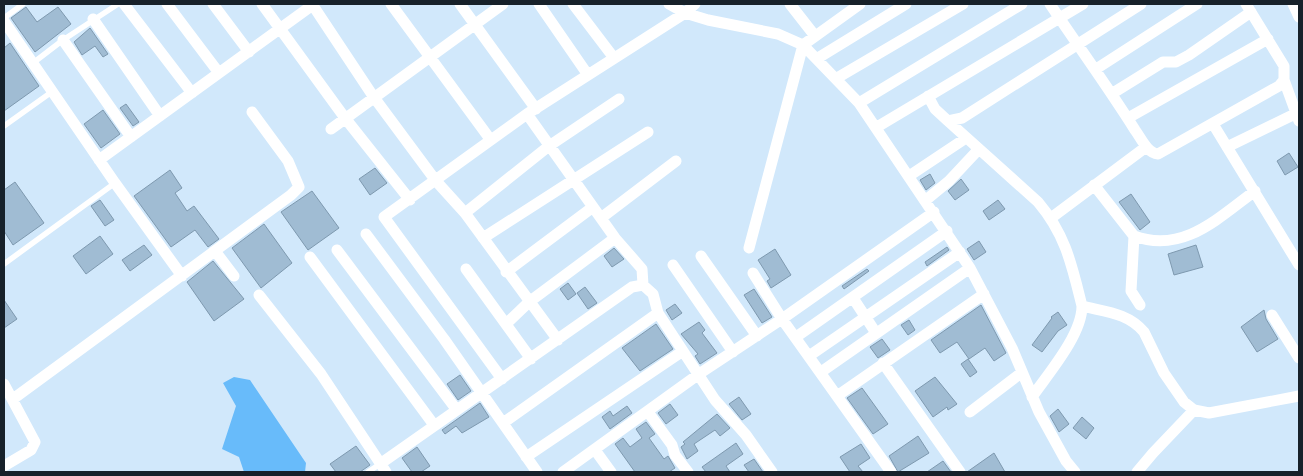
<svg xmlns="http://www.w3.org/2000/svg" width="1303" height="476" font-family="'Times New Roman',serif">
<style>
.water{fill:#68bbfa}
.building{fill:#a0bcd3;stroke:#7e99af}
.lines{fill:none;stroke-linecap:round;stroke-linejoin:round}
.lane{stroke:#fff;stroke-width:5.5}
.street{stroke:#fff;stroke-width:11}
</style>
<rect width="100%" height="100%" fill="#d1e8fb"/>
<path class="water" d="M234 377 250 380 306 463 305 472H244L239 457 222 449 236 406 223 383Z"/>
<path class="building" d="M26 7 37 22 58 7 71 24 35 52 11 18Z
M90 28 108 54 103 57 95 46 82 55 74 42Z
M10 43 39 86 4 111V48Z
M126 104 139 122 133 126 120 108Z
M103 110 120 134 101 148 84 124Z
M1289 153 1298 167 1285 175 1277 161Z
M375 168 387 183 370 195 359 179Z
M170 170 182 188 175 193 187 211 194 206 219 239 208 247 195 230 171 247 134 196Z
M930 174 935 183 926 190 920 180Z
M961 179 969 190 955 200 948 191Z
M15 182 44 223 13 245 4 231V190Z
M312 191 339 228 308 250 281 212Z
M1131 194 1150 222 1140 230 1119 202Z
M100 200 114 220 105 226 91 206Z
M998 200 1005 209 989 220 983 211Z
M264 224 292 263 261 288 232 248Z
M100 236 113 254 86 274 73 256Z
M979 241 986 252 974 260 967 249Z
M144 245 152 255 130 271 122 260Z
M1196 245 1203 267 1174 275 1168 254Z
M947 247 949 250 927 266 925 262Z
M614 248 624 259 612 267 604 256Z
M775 249 791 275 771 288 767 281 770 279 758 260Z
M213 261 244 299 214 321 187 282Z
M867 269 869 271 844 289 842 286Z
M568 283 576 294 568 300 560 289Z
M585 287 597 303 588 309 577 293Z
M754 289 772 317 762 323 744 295Z
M4 300 17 319 4 328Z
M675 304 682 313 672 320 666 310Z
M981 305 1006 353 994 361 985 348 969 359 957 342 940 353 931 340Z
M1264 310 1266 319 1278 339 1257 352 1241 327Z
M1058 312 1067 325 1058 331 1042 352 1032 345 1052 318 1051 317Z
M909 320 915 330 908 335 901 325Z
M699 322 705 330 702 333 717 353 700 364 695 356 698 354 681 334Z
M656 324 673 349 640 371 622 348Z
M882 339 890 350 878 358 870 347Z
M968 359 977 372 970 377 961 364Z
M460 375 471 391 458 400 447 384Z
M935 377 957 404 948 410 947 407 933 417 915 391Z
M862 388 888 424 873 434 847 398Z
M739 397 751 414 742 420 729 404Z
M480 403 489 417 462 433 456 426 445 434 442 430Z
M670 404 678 415 666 424 658 413Z
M627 406 632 413 610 429 602 417 610 411 613 416Z
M1058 409 1069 424 1059 432 1050 416Z
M717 414 730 428 720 436 715 430 694 444 698 451 687 459 681 447 685 444 683 442Z
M1082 417 1094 428 1086 439 1073 428Z
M646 422 655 434 649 438 664 459 668 456 675 468 669 472H635L615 444 623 438 630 447 642 438 636 429Z
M918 436 929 453 898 472 889 456Z
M736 443 743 454 726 466 730 472H706L702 467Z
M861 444 870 458 858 466 863 472H850L840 457Z
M356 446 370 465 360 472H336L330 464Z
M417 447 430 466 421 472H412L402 458Z
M994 453 1005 472H967Z
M754 459 763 472H749L744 465Z
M943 461 951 472H927Z"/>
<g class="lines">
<path class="lane" d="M4 18 23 4
M33 63 63 40 118 4
M4 126 53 91
M4 264 115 183
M368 472 380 464"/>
<path class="street" d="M124 4 192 93
M167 4 219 73
M213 4 249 52
M262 4 345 118 410 200
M312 4 373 96 436 181 465 213 558 340
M391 4 490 139
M460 4 536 109
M539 4 588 75
M573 4 614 58
M669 4 685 13 708 20 778 34 803 45 859 103 970 268 1012 348 1039 412 1066 461 1075 472
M790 4 815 36
M1050 4C1078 46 1108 87 1135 130 1141 138 1147 153 1158 154L1279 86 1284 80V66L1246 4
M1293 4 1299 17
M93 19 160 116
M4 21 115 183 182 276
M63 40 131 137
M818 58 906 4
M1096 69 1197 4
M837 78 963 4
M1284 80 1299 121
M1113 93 1163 62H1176L1189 55 1251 12
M928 96 935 109 948 121 962 118 1141 4
M859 103 1022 4
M527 114 615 238 642 269 643 285
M1128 118 1268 39
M948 121 1038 202C1066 235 1072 266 1082 306 1082 335 1048 374 1032 397
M1213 124 1299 265
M877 127 1083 4
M331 129 503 4
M1227 147 1299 112
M99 160 314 4
M909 176 966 138
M1094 185 1134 236C1183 254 1218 218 1255 191
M926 200 949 181 978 150
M465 213 549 146 619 99
M601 218 676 161
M1051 218 1146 147
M366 234 444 339 537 472
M1134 236 1131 291 1140 305
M483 238 648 132
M749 248 803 45 860 4
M337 250 456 409
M215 251 234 276
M701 256 757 336
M310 257 434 425
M673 265 733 352
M466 269 531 359
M506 272 593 207
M753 273 782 319 891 472
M259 295 321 374 386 472
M853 298 876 333
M1082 306C1106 312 1128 313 1144 332L1164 373 1184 402 1194 410 1209 413 1299 396
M1272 315 1299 358
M506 324 529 302 615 238
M796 337 947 231
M809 356 960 252
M883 363 960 472
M821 372 970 268
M502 379 384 217 527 114 685 13 695 4
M4 384 35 442 31 450 4 466
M837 396 984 294
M13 399 291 195 299 187 288 161 252 112
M648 412 672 445 675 455 688 472
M970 412 1021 373
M503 423 658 313
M595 450 611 472
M526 457 683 351
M380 464 632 287 643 285 653 294 658 313 715 400 746 435 772 472
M563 472 699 374 782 319 934 212
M1137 472 1153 453 1194 410"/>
</g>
<rect width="1303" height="476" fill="none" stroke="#17212a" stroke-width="10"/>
</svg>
